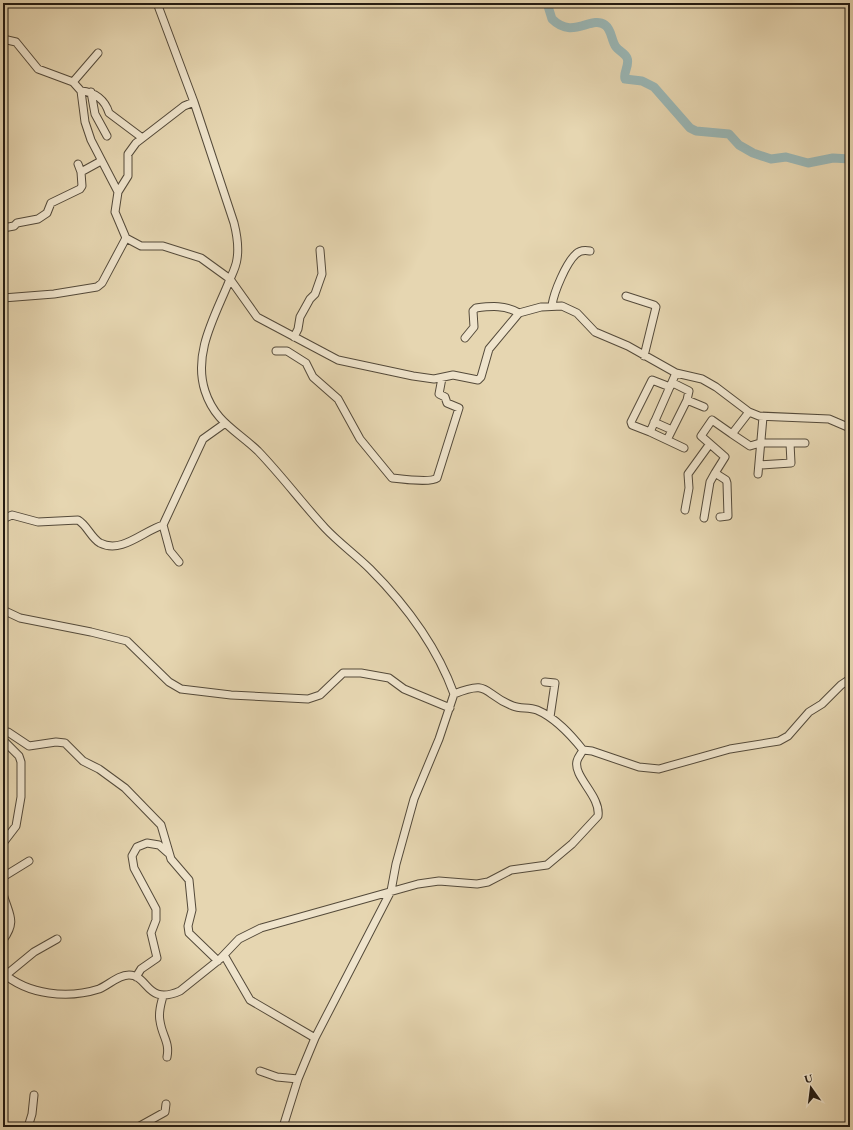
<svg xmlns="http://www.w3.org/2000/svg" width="853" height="1130" font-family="'EB Garamond',serif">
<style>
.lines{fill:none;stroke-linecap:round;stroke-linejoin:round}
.river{stroke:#9ab7b6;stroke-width:9}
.minor-casing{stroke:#544a3a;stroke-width:9}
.minor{stroke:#efe4cc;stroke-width:7}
</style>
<rect width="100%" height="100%" fill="#e6d6b1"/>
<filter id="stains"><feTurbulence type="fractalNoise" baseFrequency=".005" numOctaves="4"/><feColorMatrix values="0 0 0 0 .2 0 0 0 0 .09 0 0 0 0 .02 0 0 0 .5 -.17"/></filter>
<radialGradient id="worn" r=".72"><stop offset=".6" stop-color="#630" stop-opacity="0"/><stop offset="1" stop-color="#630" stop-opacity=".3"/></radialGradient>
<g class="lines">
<path class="river" d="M547 3 552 19C573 40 591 15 605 25 612 30 611 40 616 47 619 51 625 53 627 58 630 65 623 72 625 79L642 81 654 87 690 128 696 131 729 134 739 145 753 153 771 159 786 157 808 163 833 158 850 159"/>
<g class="minor-casing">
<path id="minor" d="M157 3 194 102 234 223C237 235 239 247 237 259 236 268 231 276 228 284 214 318 193 354 205 391 215 422 236 430 258 451 282 476 302 503 325 528 339 543 356 555 370 569 405 604 437 647 454 694L439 739 414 799 396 864 391 891 315 1038 298 1079 283 1127
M3 39 16 42 38 69 73 82 81 91 85 122 91 140 118 192 115 212 126 238 141 246H163L201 258 230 279 257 317 338 360 413 376 434 379 453 375 478 380 481 377 489 349 519 313 541 307 562 306 577 313 595 332 628 346 676 373 702 379 716 387 749 412 759 416 829 419 850 428
M73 82 98 53
M81 91C95 92 105 100 109 113L141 137
M91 92 95 114 107 136
M78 164 81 172 101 161
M118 192 128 176V154L136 143 184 106 194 102
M3 228 14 226 17 223 38 219 47 213 51 203 80 189 82 186 81 172
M626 296 654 305 656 307 644 356
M3 298 54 294 97 287 102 283 126 238
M552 305C554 292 566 263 576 254 580 250 585 250 590 251
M294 337 298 329 300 317 310 299 315 294 322 274 320 250
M465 338 474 327 473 311 476 308C492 306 505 305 519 313
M276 351H287L306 363 313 377 338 399 360 439 392 478C401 479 431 483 437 478L459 408 447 403 445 397 439 394 442 378
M670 387 652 380 631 422 632 425 650 432 676 373
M687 400 704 407
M654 422 672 430
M650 432 667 440 687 400 689 391 673 383
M732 434 750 446 760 443H805
M667 440 684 448
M760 465 791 463 790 443
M758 474 763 417
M685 510 689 488 688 474 709 445
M720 517 728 516 727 483 726 480 715 473 725 457 701 436 712 420 732 434 749 412
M704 518 710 482 715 473
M3 519 12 515 38 522 78 520C87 525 91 538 100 543 122 554 143 531 163 525L203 439 224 424
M163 525 170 551 179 562
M3 610 20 618 91 632 127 641 169 682 181 689 231 695 308 699 320 695 343 673H361L389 678 404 689 450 708
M545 682 555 683 550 717
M454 694C491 679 482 694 513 706 520 709 529 707 537 710 556 718 571 735 583 750
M3 733 8 732 29 746 56 742 65 743 83 761 99 769 125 788 161 825 171 859 189 880 192 910 188 926 189 933 218 961
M3 740 19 756 21 762V797L16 826 3 843
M3 877 29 861
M3 894C9 915 17 921 3 940
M224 955 250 1000 315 1038
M3 973C28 995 68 999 99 989 109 985 118 975 129 975 149 975 146 1006 180 991L220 959 239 939 261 928 418 884 439 881 477 884 488 882 511 870 547 865 572 844 598 816C601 796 573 777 577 761 578 757 581 754 583 750L592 751 639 767 659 769 730 749 779 741 788 736 809 712 822 704 841 685 850 679
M6 975 34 952 57 939
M136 977 141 969 157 958 151 933 156 920V909L134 868 132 856 137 847 147 843 159 845 168 853
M163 996C161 1004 158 1012 160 1021 162 1036 170 1042 167 1057
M260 1071 277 1077 298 1079
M28 1127 32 1114 34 1095
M138 1127 165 1112 166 1104"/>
</g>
<use href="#minor" class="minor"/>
</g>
<rect width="853" height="1130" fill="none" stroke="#e6d6b1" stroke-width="16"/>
<rect x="4" y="4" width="845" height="1122" fill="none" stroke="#231b12" stroke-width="2"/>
<rect x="8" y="8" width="837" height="1114" fill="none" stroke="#231b12"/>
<g transform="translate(811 1088) rotate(346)" stroke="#efe4cc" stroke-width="3" paint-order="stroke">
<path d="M0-3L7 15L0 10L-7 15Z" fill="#231b12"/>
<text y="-6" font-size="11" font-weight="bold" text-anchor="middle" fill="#231b12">U</text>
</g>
<rect width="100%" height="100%" filter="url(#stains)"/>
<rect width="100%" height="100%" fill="url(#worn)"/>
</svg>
